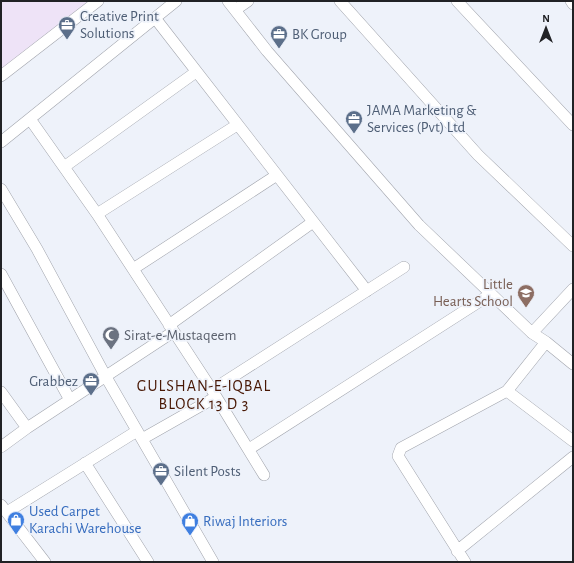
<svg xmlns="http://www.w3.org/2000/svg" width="574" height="563" font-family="'Alegreya Sans',sans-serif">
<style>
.education{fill:#eee3f7}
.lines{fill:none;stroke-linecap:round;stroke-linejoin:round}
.minor-casing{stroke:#a1a4ac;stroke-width:12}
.minor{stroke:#fff;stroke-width:11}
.labels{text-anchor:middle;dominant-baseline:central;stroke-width:3.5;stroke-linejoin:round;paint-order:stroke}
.service-label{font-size:15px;fill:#4e5e75;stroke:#eef2fa;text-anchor:start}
.education-label{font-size:15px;fill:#785e54;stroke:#eef2fa;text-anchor:end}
.worship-label{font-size:15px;fill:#5b616d;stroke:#eef2fa;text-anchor:start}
.shop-label{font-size:15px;fill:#366cbe;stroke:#eef2fa;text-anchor:start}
.neighbourhood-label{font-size:16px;letter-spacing:1px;fill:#481704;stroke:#eef2fa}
</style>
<rect width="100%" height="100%" fill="#eef2fa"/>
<path class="education" d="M1 1H98L1 76Z"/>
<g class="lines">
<g class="minor-casing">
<path id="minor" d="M228 1 267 51 419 225 532 333 546 342 573 364
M340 1 478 155 573 246
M457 1 573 125
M571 1 573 4
M235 10 248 1
M155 18 367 291
M1 76 98 1
M30 119 97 214 212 390 264 475
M1 142 176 1
M64 167 196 72
M1 189 37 249 106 377 213 562
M97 214 237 125
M133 269 277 175
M1 274 70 400
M169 325 313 222
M532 333 573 289
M212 390 404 267
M507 391 573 441
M1 392 27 428
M142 439 216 397
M1 447 27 428 173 332
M249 449 491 294
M85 463 148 562
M1 505 45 562
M7 512 137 431
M457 551 573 457
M465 562 398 456 401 448 507 391 546 342"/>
</g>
<use href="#minor" class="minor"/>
</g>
<defs>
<g id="office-pin" transform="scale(0.9)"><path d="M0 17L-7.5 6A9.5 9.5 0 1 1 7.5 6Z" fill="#5c6f8a" stroke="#eef2fa"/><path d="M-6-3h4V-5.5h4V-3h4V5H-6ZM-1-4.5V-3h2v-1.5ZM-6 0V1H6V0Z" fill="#fff"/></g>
<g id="school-pin" transform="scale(0.9)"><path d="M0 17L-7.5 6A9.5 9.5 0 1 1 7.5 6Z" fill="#8d6e63" stroke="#eef2fa"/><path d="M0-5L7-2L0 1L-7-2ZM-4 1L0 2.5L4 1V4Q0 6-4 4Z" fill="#fff"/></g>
<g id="mosque-pin" transform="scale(0.9)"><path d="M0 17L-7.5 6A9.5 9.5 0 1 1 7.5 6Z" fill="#6b7280" stroke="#eef2fa"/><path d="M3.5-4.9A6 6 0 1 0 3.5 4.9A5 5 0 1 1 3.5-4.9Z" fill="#fff"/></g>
<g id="shop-pin" transform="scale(0.9)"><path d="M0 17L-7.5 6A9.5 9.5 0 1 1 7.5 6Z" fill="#3f7fe0" stroke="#eef2fa"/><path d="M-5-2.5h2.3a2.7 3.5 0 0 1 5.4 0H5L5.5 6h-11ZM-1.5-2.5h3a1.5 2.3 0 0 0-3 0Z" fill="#fff"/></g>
</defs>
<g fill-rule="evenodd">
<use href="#office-pin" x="67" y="25"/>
<use href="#office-pin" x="279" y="34"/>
<use href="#office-pin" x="354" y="119"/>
<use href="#school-pin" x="526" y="293"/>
<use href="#mosque-pin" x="111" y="335"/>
<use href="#office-pin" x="91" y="381"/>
<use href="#office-pin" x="161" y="471"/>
<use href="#shop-pin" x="16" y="520"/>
<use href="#shop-pin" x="190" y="521"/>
</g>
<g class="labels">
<g class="service-label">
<text x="80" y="16">Creative Print<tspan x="80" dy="17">Solutions</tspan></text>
<text x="292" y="34">BK Group</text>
<text x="367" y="110">JAMA Marketing &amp;<tspan x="367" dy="17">Services (Pvt) Ltd</tspan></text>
<text x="78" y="381" text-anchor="end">Grabbez</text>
<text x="174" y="471">Silent Posts</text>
</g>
<g class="education-label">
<text x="513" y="284">Little<tspan x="513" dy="17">Hearts School</tspan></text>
</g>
<g class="worship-label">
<text x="124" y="335">Sirat-e-Mustaqeem</text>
</g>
<g class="shop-label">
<text x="29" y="511">Used Carpet<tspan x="29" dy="17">Karachi Warehouse</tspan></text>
<text x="203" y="521">Riwaj Interiors</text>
</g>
<g class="neighbourhood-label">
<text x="204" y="386">GULSHAN-E-IQBAL<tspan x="204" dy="18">BLOCK 13 D 3</tspan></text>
</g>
</g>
<rect width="574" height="563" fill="none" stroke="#212225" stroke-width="4"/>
<g transform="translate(546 28)" stroke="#eef2fa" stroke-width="3" paint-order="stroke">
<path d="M0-3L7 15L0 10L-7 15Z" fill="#212225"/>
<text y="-6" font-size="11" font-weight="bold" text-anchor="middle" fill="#212225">N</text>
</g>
</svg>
